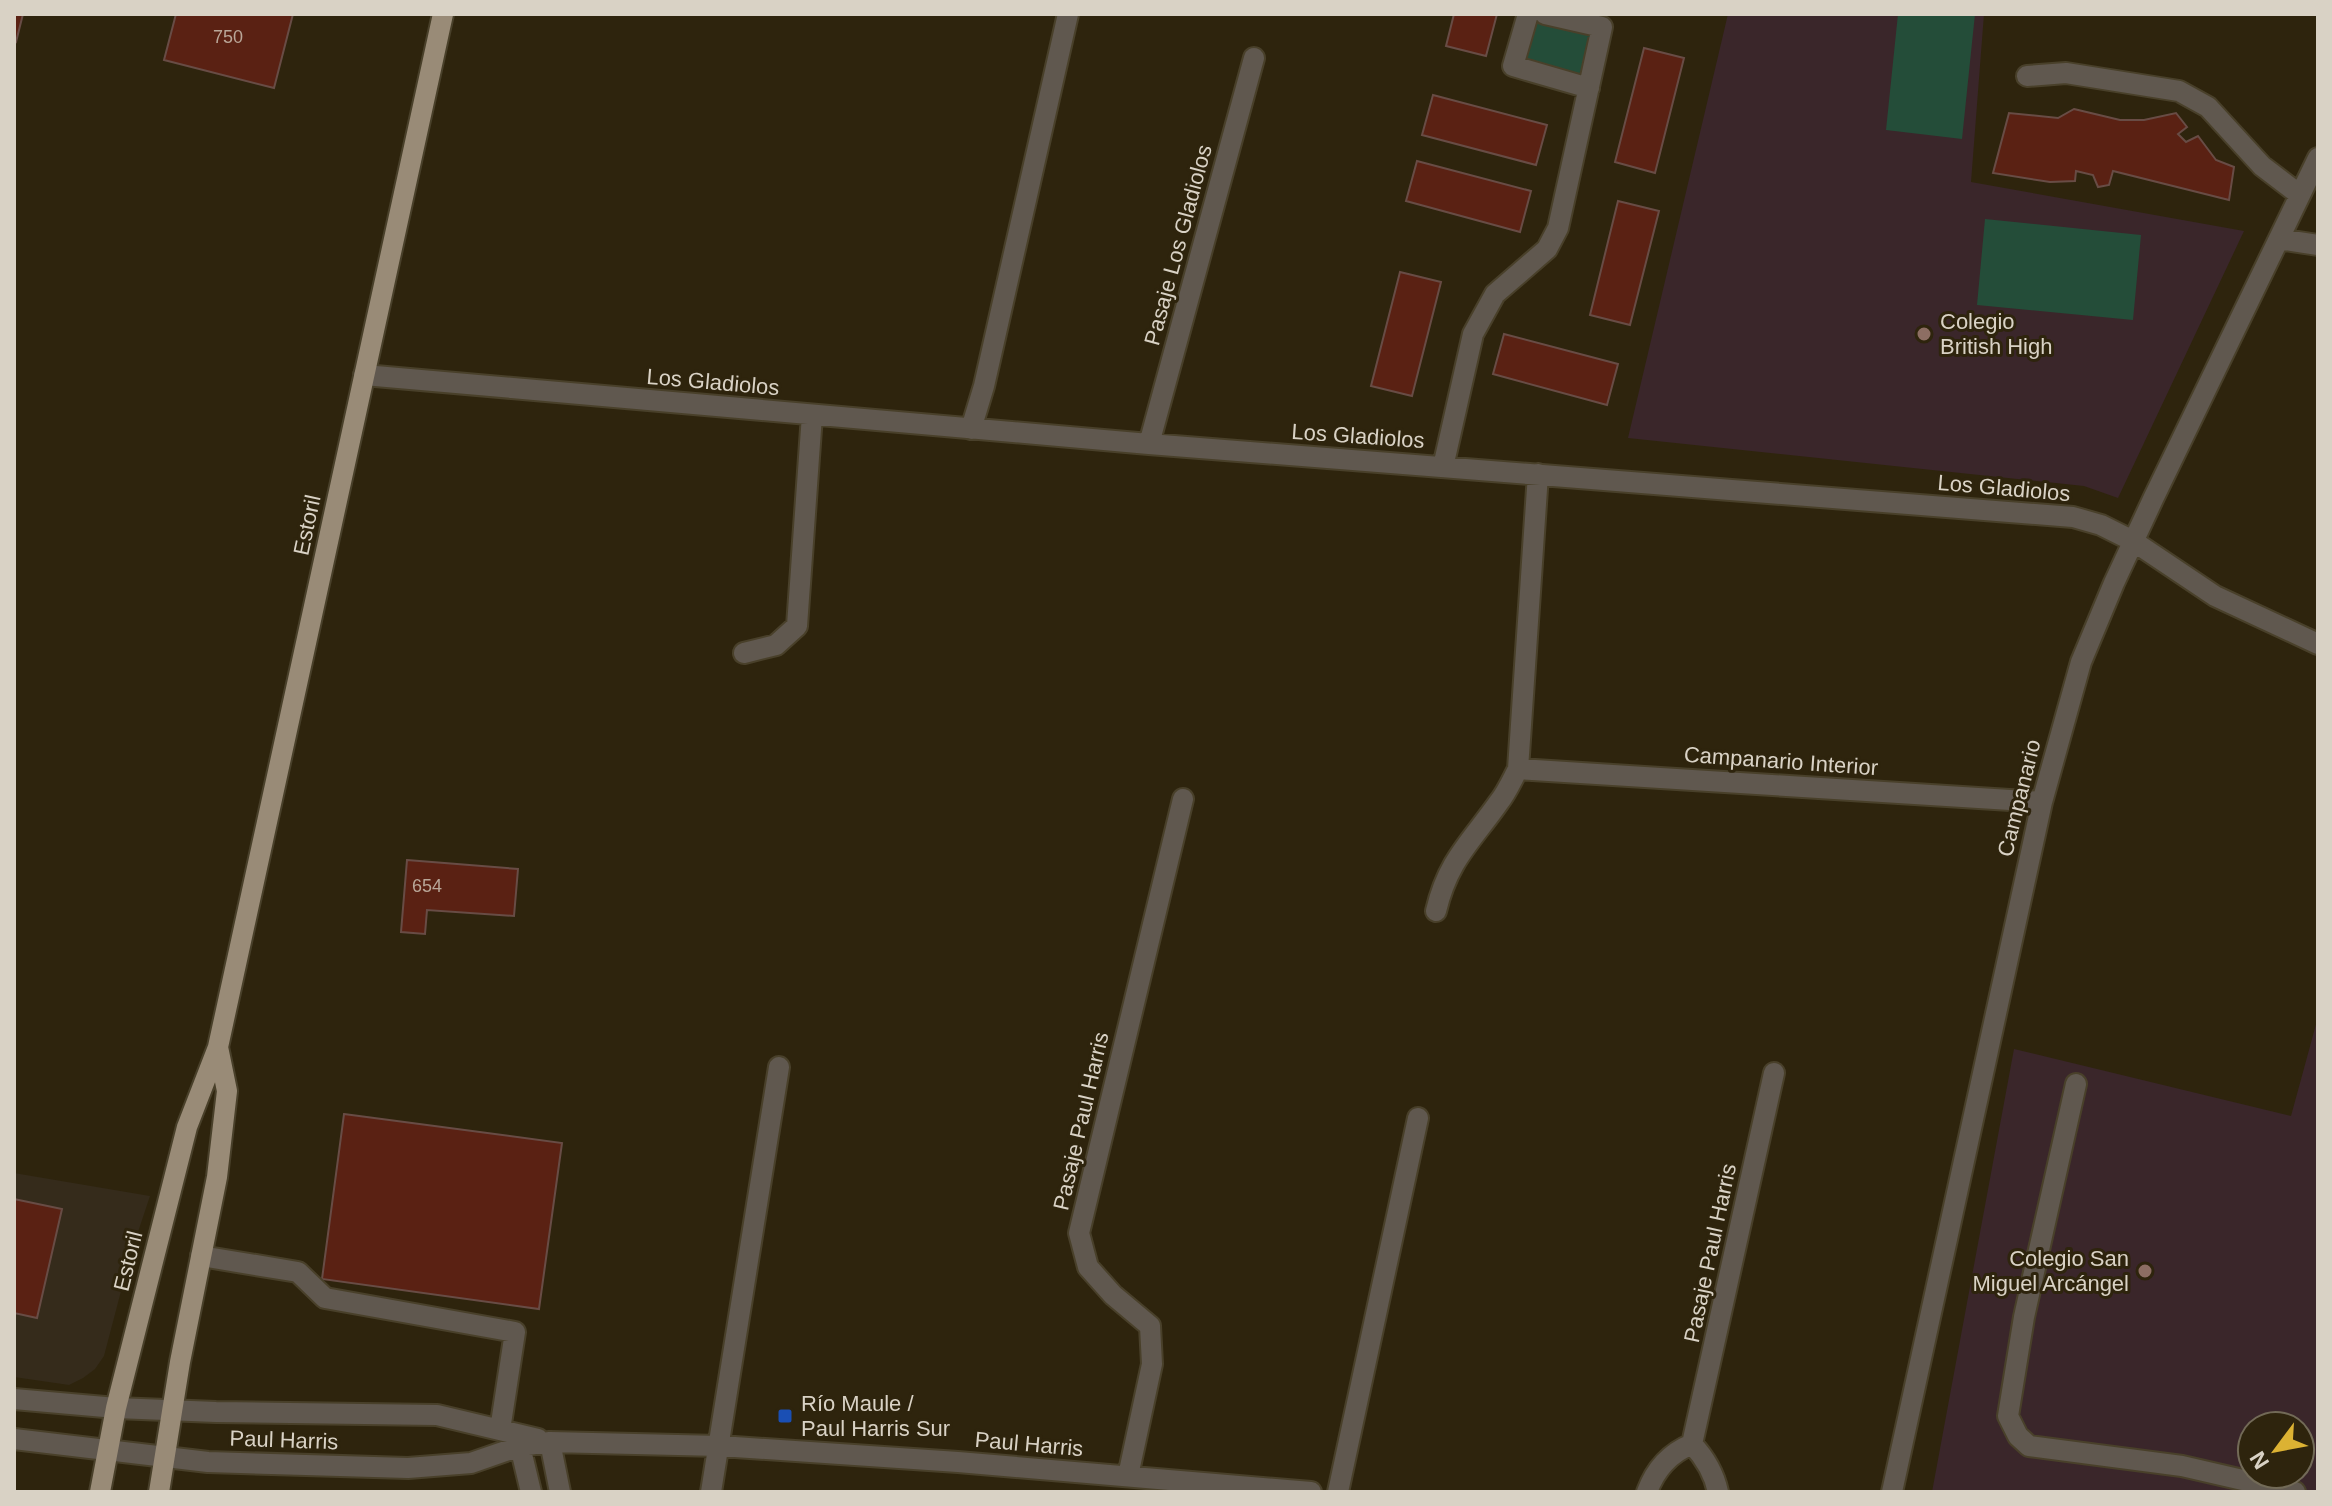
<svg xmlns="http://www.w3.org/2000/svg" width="2332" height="1506" font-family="Arial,sans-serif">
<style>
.commercial{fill:#352b1b}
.education{fill:#3a262a;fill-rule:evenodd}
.green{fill:#244d39}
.building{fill:#5a2113;stroke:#684c45;stroke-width:2}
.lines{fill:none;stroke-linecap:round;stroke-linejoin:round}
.minor-casing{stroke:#49402a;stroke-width:24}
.major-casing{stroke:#49402a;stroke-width:24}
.minor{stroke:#60584f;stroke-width:20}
.major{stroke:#998b77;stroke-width:20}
.education-dot{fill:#8d6e63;stroke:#2e240d;stroke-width:3}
.transit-dot{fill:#1a4fb4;stroke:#2e240d;stroke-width:3}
.labels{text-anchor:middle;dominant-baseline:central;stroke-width:6;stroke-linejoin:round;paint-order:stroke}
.number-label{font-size:18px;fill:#b9a698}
.street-label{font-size:22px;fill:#d9d2c5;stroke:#2e240d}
.poi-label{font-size:22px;fill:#d9d2c5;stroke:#2e240d;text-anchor:start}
</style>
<rect width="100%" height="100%" fill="#2e240d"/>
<path class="commercial" d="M14 1173 150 1196 131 1253 104 1356 95 1369 83 1378 69 1385 14 1377Z"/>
<path class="education" d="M1728 14H1984L1971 182 2244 231 2118 498 2084 486 1628 438Z
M2318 1017V1492H1932L2014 1049 2291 1116ZM2252 1426H2300V1474H2252Z"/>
<path class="green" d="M1528 14 1602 27 1589 88 1513 66Z
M1898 14H1975L1962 139 1886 130Z
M1985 219 2141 235 2133 320 1977 305Z"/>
<path class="building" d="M14 14H23L16 42 14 41Z
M176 14H293L274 88 164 60Z
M1454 14H1497L1486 56 1446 46Z
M1644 48 1684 58 1655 173 1615 162Z
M1433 95 1547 125 1536 165 1422 135Z
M2074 109 2120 120H2144L2176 113 2187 127 2178 134 2186 142 2198 136 2216 160 2234 167 2229 200 2113 171 2109 185 2098 187 2093 175 2076 171 2075 181 2050 182 1993 173 2009 113 2058 118Z
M1417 161 1531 191 1520 232 1406 201Z
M1618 201 1659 211 1630 325 1590 315Z
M1400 272 1441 282 1412 396 1371 386Z
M1504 334 1618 364 1607 405 1493 374Z
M407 860 518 869 514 916 427 910 425 934 401 932Z
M344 1114 562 1143 539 1309 322 1279Z
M14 1199 62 1209 37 1318 14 1313Z"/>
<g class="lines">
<g class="minor-casing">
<path id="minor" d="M1528 14 1513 66 1589 88
M2027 76 2066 73 2179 91 2208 107 2262 166 2300 195
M2279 239 2318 245
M364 375 1149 444 2073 517 2101 525 2133 541 2215 596 2318 644
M971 429 984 386 1068 14
M1149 444 1254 58
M1443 467 1473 334 1495 294 1547 249 1558 228 1602 27 1545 14
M744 653 776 645 797 626 812 415
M1518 769 2042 802
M1436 911C1448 860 1471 842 1499 802 1507 792 1512 780 1518 769L1538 474
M2076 1084 2024 1317 2008 1416 2018 1436 2029 1446 2182 1466 2295 1492
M201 1256 298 1272 325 1298 515 1332 500 1430
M14 1399 116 1408 216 1412 437 1415 538 1439
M14 1439 208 1462 408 1468 471 1463 520 1446 550 1442 720 1446 958 1462 1311 1492
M550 1442 560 1492
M1692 1444 1774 1073
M520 1446 531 1492
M1128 1476 1152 1364 1150 1326 1113 1295 1088 1267 1079 1233 1183 799
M711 1492 779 1067
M1338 1492 1418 1118
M1647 1492C1655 1470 1670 1453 1692 1444 1705 1458 1714 1473 1718 1492
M1892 1492 2042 802 2081 662 2114 583 2154 497 2318 158"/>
</g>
<g class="major-casing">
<path id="major" d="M100 1492 116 1408 187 1127 218 1047 443 14
M159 1492 180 1362 217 1177 227 1091 218 1047"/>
</g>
<use href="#minor" class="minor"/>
<use href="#major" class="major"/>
</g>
<g class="education-dot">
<circle cx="1924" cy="334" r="8"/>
<circle cx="2145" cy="1271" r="8"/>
</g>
<rect class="transit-dot" x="777" y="1408" width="16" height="16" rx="4"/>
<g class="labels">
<g class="number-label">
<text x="228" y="37">750</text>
<text x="427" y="886">654</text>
</g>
<g class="street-label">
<text transform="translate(1178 245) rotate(-75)">Pasaje Los Gladiolos</text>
<text transform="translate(713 382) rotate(5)">Los Gladiolos</text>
<text transform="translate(1358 436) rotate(4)">Los Gladiolos</text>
<text transform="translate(2004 488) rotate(5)">Los Gladiolos</text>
<text transform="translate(307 525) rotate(-78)">Estoril</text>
<text transform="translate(1781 761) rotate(4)">Campanario Interior</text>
<text transform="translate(2019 798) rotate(-76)">Campanario</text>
<text transform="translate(1081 1121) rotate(-77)">Pasaje Paul Harris</text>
<text transform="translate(1710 1253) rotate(-78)">Pasaje Paul Harris</text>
<text transform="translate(128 1261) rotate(-76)">Estoril</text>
<text transform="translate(284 1440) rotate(2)">Paul Harris</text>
<text transform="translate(1029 1444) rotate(5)">Paul Harris</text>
</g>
<g class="poi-label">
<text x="1940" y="321">Colegio<tspan x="1940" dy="25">British High</tspan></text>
<text x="2129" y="1258" text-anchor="end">Colegio San<tspan x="2129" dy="25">Miguel Arcángel</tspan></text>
<text x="801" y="1403">Río Maule /<tspan x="801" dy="25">Paul Harris Sur</tspan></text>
</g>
</g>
<rect width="2332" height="1506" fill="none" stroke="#d9d2c5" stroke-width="32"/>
<g transform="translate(2276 1450) rotate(238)"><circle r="38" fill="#2e240d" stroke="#726a57" stroke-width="2"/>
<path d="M0-6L14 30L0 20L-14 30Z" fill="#dcb233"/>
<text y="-12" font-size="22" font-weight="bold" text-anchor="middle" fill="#d9d2c5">N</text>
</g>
</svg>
